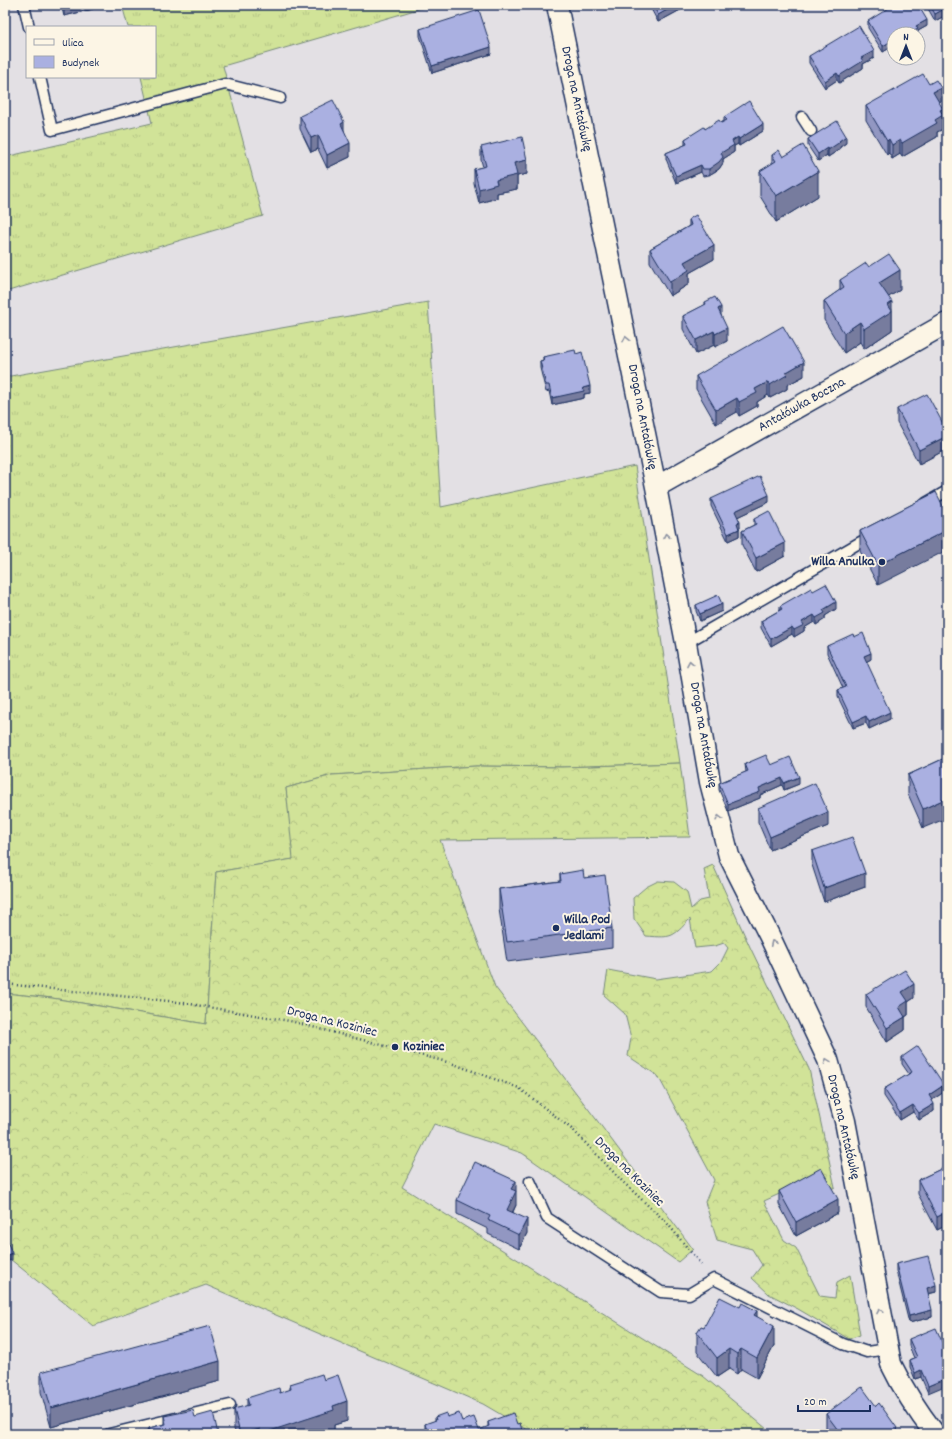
<svg xmlns="http://www.w3.org/2000/svg" width="952" height="1439" font-family="Dekko,sans-serif">
<style>
.grass{fill:url(#grass-tufts);stroke:#76897b}
.forest{fill:url(#forest-crowns);stroke:#76897b}
.lines{fill:none;stroke-linecap:round;stroke-linejoin:round}
.lane-casing{stroke:#1b2f5e;stroke-width:13}
.street-casing{stroke:#1b2f5e;stroke-width:23}
.path{stroke:#1b2f5e;stroke-width:2.5;stroke-dasharray:1 3;stroke-linecap:butt}
.lane{stroke:#fcf5e5;stroke-width:10}
.street{stroke:#fcf5e5;stroke-width:20}
.wall{fill:#9297c2;stroke:#1b2f5e}
.shaded-wall{fill:#777b9e;stroke:#1b2f5e}
.building{fill:#aab0e1;stroke:#1b2f5e}
.oneway{stroke:#8c92a2}
.poi-dot{fill:#1b2f5e;stroke:#fcf5e5;stroke-width:1.5}
.labels{text-anchor:middle;dominant-baseline:central;stroke-width:4;stroke-linejoin:round;paint-order:stroke}
.street-label{font-size:14px;fill:#1b2f5e;stroke:#fcf5e5}
.poi-label{font-size:14px;font-weight:bold;fill:#1b2f5e;stroke:#fcf5e5;text-anchor:start}
</style>
<defs>
<pattern id="grass-tufts" width="24" height="20" patternUnits="userSpaceOnUse"><rect width="24" height="20" fill="#d1e398"/><path d="M3 7l-1-3M5 7V3M7 7l1-3M15 17l-1-3M17 17v-4M19 17l1-3" fill="none" stroke="#b3c385"/></pattern>
<pattern id="forest-crowns" width="20" height="18" patternUnits="userSpaceOnUse"><rect width="20" height="18" fill="#d1e398"/><path d="M2 6a3 3 0 1 1 6 0M12 15a3 3 0 1 1 6 0" fill="none" stroke="#b3c385"/></pattern>
</defs>
<rect width="100%" height="100%" fill="#e3e0e4"/>
<filter id="ink" filterUnits="userSpaceOnUse"><feTurbulence type="fractalNoise" baseFrequency=".025" numOctaves="2"/><feDisplacementMap in="SourceGraphic" scale="8" xChannelSelector="R" yChannelSelector="G"/><feConvolveMatrix kernelMatrix="1 2 1 2 8 2 1 2 1" color-interpolation-filters="sRGB"/></filter>
<g filter="url(#ink)">
<path class="grass" d="M122 5H432L223 66 263 216 5 292V157L152 123 141 77H155V27H128Z
M428 302 441 507 635 466 680 763 562 767 476 766 332 775 286 788 294 859 216 872 206 1024 52 998 5 993V377Z"/>
<path class="forest" d="M680 763 690 837 440 840 495 987 596 1119 693 1249 678 1262 522 1153 434 1124 402 1187 703 1376 773 1434H534L483 1404 206 1285 93 1326 5 1255V993L52 998 206 1024 216 872 293 859 286 788 332 775 476 766 562 767Z
M713 865 750 947 809 1069 835 1187 831 1189 821 1175 764 1201 784 1240 796 1248 820 1296 835 1298 837 1282 850 1275 860 1335 849 1339 798 1309 769 1294 752 1278 762 1265 752 1249 717 1240 705 1202 714 1180 658 1076 628 1056 631 1038 625 1014 604 995 608 970 656 979 712 971 721 962 728 948 724 943 715 946 695 948 690 919C672 938 672 938 646 936L634 919 633 898 646 887 658 881 674 882 687 892 691 909 700 901 709 899 704 869Z"/>
<g class="lines">
<g class="lane-casing">
<path id="lane" d="M24 5 29 27
M40 77 52 130 225 84 280 98
M802 117 811 131
M926 503 947 491
M686 643 871 536
M530 1181 547 1218 661 1292 689 1294 714 1279 843 1344 867 1352 887 1349
M109 1434 230 1405"/>
</g>
<g class="street-casing">
<path id="street" d="M557 5 656 487 686 643 710 782 729 856 770 937 828 1060 845 1121 891 1364C903 1389 918 1412 935 1434
M656 487 947 323"/>
</g>
<path class="path" d="M5 984 178 1002 290 1021 451 1063 519 1088 573 1130 624 1183 667 1223 703 1267"/>
<use href="#lane" class="lane"/>
<use href="#street" class="street"/>
</g>
<path class="wall" d="M61 5H93V9L64 16Z
M649 5H684V8L658 22Z
M926 5H947V18L946 15 935 21Z
M868 21 927 26 918 31 894 34V48L893 46 883 52 868 28Z
M420 29 491 54 432 73 420 36Z
M809 56 874 58 863 64V68L839 83 837 80 825 88 809 63Z
M929 84 941 101 939 102 943 114V129L937 132V137L902 157 900 154 892 159 889 153 887 155 866 120V106Z
M300 116 344 130 350 157 327 168 318 149 311 152 300 129Z
M724 117 763 131 739 146 738 144 734 146V152L723 159V163L719 169 709 175 703 176 701 172 676 183 666 159V153L685 145V139L705 129 721 123 724 121Z
M808 139 846 143 840 147V149L828 157 827 155 818 161 808 146Z
M481 147 527 174 517 176V189L497 193V198L479 203 474 183V169L483 167 481 160Z
M947 154V177L946 175V155Z
M772 155 783 157 818 196 776 222 760 196V171L772 164Z
M689 219 714 259 689 273V284L670 296 650 262V249L689 226Z
M869 267 900 290 888 297 892 310V330L864 349 860 342 844 353 824 320V301L840 290V280Z
M705 302 721 315 727 341 715 347 714 345 696 354 683 329V316L705 305Z
M576 354 590 393 584 394V398L552 405 549 391 546 392 540 368V361L543 360V357Z
M696 376H804L787 385V389L770 398 768 395 757 402V406L739 416 737 412 716 424 696 389Z
M897 409 947 431V449L919 464 897 423Z
M936 492 878 585 860 551V531Z
M711 499 769 502 737 517 740 528 739 529V536L728 541 711 506Z
M754 519 785 556 756 572 742 545V531L754 525Z
M696 605 722 611 700 621 696 611Z
M780 606 836 609 825 616V619L816 625 814 622 804 628V631L794 637 792 634 771 646 761 628V621L780 610Z
M854 637 871 659 866 662 890 719 869 729 866 723 853 728 838 697V690L843 688 827 653V646Z
M947 757 923 828 908 794V775Z
M745 764 771 765 799 784 784 790 782 785 760 795V798L728 811 719 790V783L746 772Z
M758 808 828 826 770 850 758 822Z
M812 851 865 887 824 902 812 865Z
M560 874 612 928V948L507 962 499 909V889L560 881Z
M866 994 914 998 908 1002V1015L905 1017V1030L887 1042 866 1007Z
M902 1057 944 1092 932 1100 934 1111 919 1120 913 1112 900 1120 884 1096V1089L909 1074 902 1064Z
M947 1166V1225L937 1230 918 1194V1180Z
M779 1191 838 1213 796 1236 779 1204Z
M457 1200 516 1205 513 1212 527 1233 519 1249 488 1234V1229L457 1214Z
M896 1264 936 1292 928 1294 932 1317 909 1323 896 1271Z
M757 1317 774 1346 757 1378 741 1369 737 1374 729 1369 717 1377 697 1352V1332L704 1327Z
M909 1339 947 1353V1368L946 1369 928 1393 921 1377 915 1379 910 1367V1360L914 1358 909 1346Z
M41 1372 220 1381 51 1427 41 1392Z
M324 1380 347 1421 334 1425V1430L322 1434H236L234 1429V1409L247 1406V1398L280 1393 290 1390V1384Z
M876 1406 900 1434H826V1414Z
M164 1416 195 1417 218 1434H149V1428L164 1424Z
M435 1417H447L462 1421 479 1430 488 1427V1422L517 1424 523 1434H425V1424L435 1421Z"/>
<path class="shaded-wall" d="M64 5H93V9L64 16Z
M676 5H684V8L658 22V15Z
M946 8V15L935 21V14Z
M927 20V26L918 31V36V34H909L916 26Z
M893 40V46L883 52V46Z
M491 47V54L432 73V66Z
M874 51V58L863 64V68L839 83V76L861 58Z
M837 73V80L825 88V81Z
M941 88V101L933 106V92Z
M943 109V129L937 132V137L902 157V143L935 120 940 110Z
M344 122V136L341 124Z
M763 124V131L739 146V139Z
M318 135V149L311 152V138Z
M846 136V143L840 147V149L828 157V150L839 141Z
M738 137V144L734 146V152L723 159V163L719 169 709 175V169L721 153 732 141Z
M889 139V153L887 155V141Z
M900 140V154L892 159V145Z
M350 143V157L327 168V155Z
M827 148V155L818 161V154Z
M527 160V174L517 176V189L497 193V198L479 203V189L496 180 514 163Z
M701 165V172L676 183V176Z
M818 171V196L776 222V196Z
M714 245V259L689 273V284L670 296V282L684 262Z
M900 270V290L879 303V283Z
M892 302V330L864 349V329L888 305Z
M721 307V321L718 309Z
M860 322V342L844 353V333Z
M727 328V341L715 347V334Z
M714 331V345L696 354V340Z
M804 362V376L787 385V389L770 398V385L785 373Z
M768 382V395L757 402V406L739 416V402L755 389Z
M590 386V393L584 394V398L552 405V398L583 388Z
M737 398V412L716 424V410Z
M947 436V449L919 464V450Z
M769 495V502L735 518V511Z
M740 522V528L737 530V523Z
M739 529V536L728 541V534Z
M947 530V550L878 585V565Z
M785 543V556L756 572V558Z
M836 602V609L825 616V619L816 625V618L823 610Z
M722 604V611L700 621V614Z
M814 615V622L804 628V631L794 637V630L802 622Z
M792 627V634L771 646V639Z
M871 653V659L864 663V656Z
M890 712V719L869 729V722Z
M866 716V723L853 728V722Z
M799 777V784L784 790V783Z
M782 778V785L760 795V798L728 811V804L759 788Z
M947 798V818L923 828V809Z
M828 812V826L770 850V837Z
M865 873V887L824 902V888Z
M914 984V998L908 1002V1015L899 1020V1007L902 992Z
M905 1017V1030L887 1042V1028Z
M944 1085V1092L929 1102V1095Z
M934 1104V1111L919 1120V1113Z
M913 1105V1112L900 1120V1113Z
M516 1181V1205L507 1223V1210L511 1189Z
M838 1199V1213L796 1236V1222Z
M947 1212V1225L937 1230V1217Z
M527 1219V1233L519 1249V1235Z
M12 1253V1260L5 1262V1256Z
M936 1285V1292L927 1294V1288Z
M932 1310V1317L909 1323V1316Z
M757 1311V1331L754 1315Z
M774 1326V1346L757 1378V1358Z
M729 1349V1369L717 1377V1358Z
M741 1349V1369L737 1374V1354Z
M220 1361V1381L51 1427V1408Z
M947 1362V1368L943 1370V1363Z
M921 1370V1377L915 1379V1373Z
M947 1378V1385L928 1393V1386Z
M347 1401V1421L334 1425V1430L322 1434H261L333 1406Z
M260 1429V1434H240Z"/>
<path class="building" d="M653 5H676L658 15Z
M894 5H918L927 20 916 26 918 29 909 34H894V41L893 40 883 46 868 21Z
M930 5H947V11L946 8 935 14Z
M479 10 491 47 432 66 420 29Z
M859 26 874 51 861 58 863 61 839 76 837 73 825 81 809 56Z
M923 74 929 84 936 80 941 88 933 92 943 109 940 110 943 115 935 120 937 123 902 143 900 140 892 145 889 139 887 141 866 106Z
M333 100 344 122 341 124 350 143 327 155 318 135 311 138 300 116Z
M749 101 763 124 739 139 738 137 732 141 734 145 721 153 723 157 719 162 709 169H703L701 165 676 176 666 153 687 144 685 139 704 127 705 129 719 120 721 123 727 120 724 117Z
M837 121 846 136 839 141 840 142 828 150 827 148 818 154 808 139Z
M522 137 527 160 514 163 517 175 496 180 497 184 479 189 474 169 486 166 481 147Z
M803 145 818 171 776 196 760 171 776 161 772 155 779 150 783 157Z
M696 215 714 245 684 262 689 270 670 282 650 249 691 225 689 219Z
M889 254 900 270 879 283 892 302 888 305 892 311 864 329 860 322 844 333 824 301 844 287 840 280 866 263 869 267Z
M715 297 721 307 718 309 727 328 715 334 714 331 696 340 683 316 706 304 705 302Z
M783 326 804 362 785 373 787 375 770 385 768 382 755 389 757 393 739 402 737 398 716 410 696 376Z
M575 350 576 354 582 352 590 386 583 388 584 391 552 398 549 385H546L540 361 544 360 543 357Z
M927 394 947 431V436L919 450 897 409Z
M760 476 769 495 735 511 740 522 737 523 739 529 728 534 711 499Z
M936 492 947 514V530L878 565 860 531Z
M769 511 785 543 756 558 742 531 756 524 754 519Z
M826 584 836 602 823 610 825 613 816 618 814 615 802 622 804 625 794 630 792 627 771 639 761 621 782 609 780 606 811 588 813 591Z
M718 595 722 604 700 614 696 605Z
M863 633 871 653 864 656 890 712 869 722 866 716 853 722 838 690 846 687 827 646 853 634 854 637Z
M766 755 771 765 790 757 799 777 784 783 782 778 759 788 760 792 728 804 719 783 748 771 745 764Z
M947 757V798L923 809 908 775Z
M815 783 828 812 770 837 758 808Z
M852 837 865 873 824 888 812 851Z
M583 870 584 878 605 875 612 928 507 942 499 889 561 881 560 874Z
M905 970 914 984 902 992 908 1001 899 1007 905 1017 887 1028 866 994Z
M918 1046 944 1085 929 1095 934 1104 919 1113 913 1105 900 1113 884 1089 912 1072 902 1057Z
M475 1162 516 1181 511 1189 516 1191 507 1210 527 1219 519 1235 488 1220 490 1216 457 1200Z
M947 1166V1212L937 1217 918 1180Z
M821 1168 838 1199 796 1222 779 1191Z
M5 1236 12 1253 5 1256Z
M928 1256 936 1285 927 1288 932 1310 909 1316 896 1264Z
M720 1297 740 1307 742 1303 757 1311 754 1315 774 1326 757 1358 741 1349 737 1354 729 1349 717 1358 697 1332 701 1326 704 1327Z
M210 1326 220 1361 51 1408 41 1372Z
M936 1328 947 1353V1362L943 1363 947 1372V1378L928 1386 921 1370 915 1373 910 1360 917 1357 909 1339Z
M322 1374 324 1380 338 1375 347 1401 333 1406 334 1410 261 1434 260 1429 240 1434 234 1409 249 1405 247 1398 279 1388 280 1393 291 1389 290 1384Z
M862 1387 876 1406 879 1403 897 1428 896 1429 900 1434H841L826 1414Z
M193 1410 195 1417 213 1412 218 1434H150L149 1428 166 1424 164 1416Z
M446 1413 447 1417 459 1413 462 1421 474 1417 479 1430 489 1426 488 1422 513 1413 517 1424 520 1423 523 1434H428L425 1424 436 1420 435 1417Z"/>
<defs><path id="oneway-chevron" d="M-2-3.5L2.5 0L-2 3.5" fill="none" stroke-width="1.6" stroke-linecap="round" stroke-linejoin="round"/></defs>
<g class="oneway">
<use href="#oneway-chevron" transform="translate(626 339) rotate(-102)"/>
<use href="#oneway-chevron" transform="translate(666 536) rotate(-101)"/>
<use href="#oneway-chevron" transform="translate(690 663) rotate(-100)"/>
<use href="#oneway-chevron" transform="translate(719 818) rotate(-104)"/>
<use href="#oneway-chevron" transform="translate(773 943) rotate(-115)"/>
<use href="#oneway-chevron" transform="translate(827 1061) rotate(-110)"/>
<use href="#oneway-chevron" transform="translate(880 1311) rotate(-100)"/>
</g>
</g>
<g class="poi-dot">
<circle cx="882" cy="562" r="4"/>
<circle cx="556" cy="928" r="4"/>
<circle cx="395" cy="1047" r="4"/>
</g>
<g class="labels">
<g class="street-label">
<text transform="translate(576 99) rotate(78)">Droga na Antałówkę</text>
<text transform="translate(802 405) rotate(-29)">Antałówka Boczna</text>
<text transform="translate(642 417) rotate(79)">Droga na Antałówkę</text>
<text transform="translate(703 735) rotate(80)">Droga na Antałówkę</text>
<text transform="translate(332 1022) rotate(14)">Droga na Koziniec</text>
<text transform="translate(843 1127) rotate(77)">Droga na Antałówkę</text>
<text transform="translate(629 1172) rotate(45)">Droga na Koziniec</text>
</g>
<g class="poi-label">
<text x="874" y="562" text-anchor="end">Willa Anulka</text>
<text x="564" y="920">Willa Pod<tspan x="564" dy="16">Jedlami</tspan></text>
<text x="403" y="1047">Koziniec</text>
</g>
</g>
<rect width="952" height="1439" fill="none" stroke="#fcf5e5" stroke-width="20"/>
<rect x="10" y="10" width="932" height="1419" fill="none" stroke="#1b2f5e" stroke-width="1.5" filter="url(#ink)"/>
<rect x="26" y="26" width="130" height="52" fill="#fcf5e5" stroke="#a2a6af"/>
<rect x="34" y="39" width="20" height="6" fill="#fcf5e5" stroke="#a2a6af"/>
<text x="62" y="46" font-size="12" fill="#1b2f5e">Ulica</text>
<rect x="34" y="56" width="20" height="12" fill="#aab0e1" stroke="#a2a6af"/>
<text x="62" y="66" font-size="12" fill="#1b2f5e">Budynek</text>
<g transform="translate(906 46)"><circle r="19" fill="#fcf5e5" stroke="#a2a6af"/>
<path d="M0-3L7 15L0 10L-7 15Z" fill="#1b2f5e"/>
<text y="-6" font-size="11" font-weight="bold" text-anchor="middle" fill="#1b2f5e">N</text>
</g>
<path d="M798 1405v6h72v-6" fill="none" stroke="#1b2f5e" stroke-width="2"/>
<text x="804" y="1405" font-size="12" fill="#1b2f5e" stroke="#fcf5e5" stroke-width="3" paint-order="stroke">20 m</text>
</svg>
